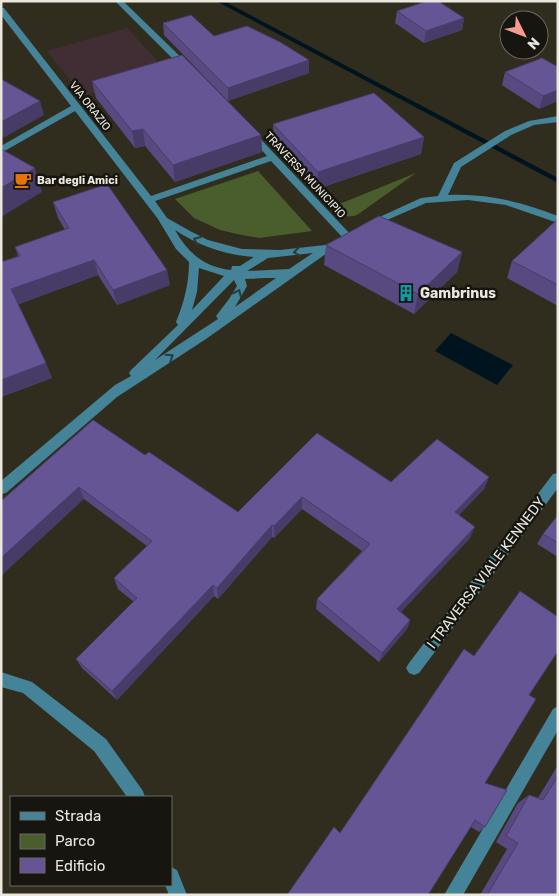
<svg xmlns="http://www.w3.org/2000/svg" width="559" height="896" font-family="Rubik,sans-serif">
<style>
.industrial{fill:#412e35}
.green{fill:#4a5d2d}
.water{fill:#001420}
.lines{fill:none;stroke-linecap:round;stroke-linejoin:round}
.stream{fill:#001420;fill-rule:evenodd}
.minor{fill:#448398;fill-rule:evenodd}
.wall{fill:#584980}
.shaded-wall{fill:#473c68}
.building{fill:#665595;stroke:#473c68}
.oneway{stroke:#273c3f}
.labels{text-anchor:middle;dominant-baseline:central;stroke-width:5;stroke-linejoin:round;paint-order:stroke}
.far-street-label{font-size:11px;fill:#e9e7de;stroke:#17150f}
.far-poi-label{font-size:11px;font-weight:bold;fill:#e9e7de;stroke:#17150f;text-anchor:start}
.poi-label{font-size:14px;font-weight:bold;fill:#e9e7de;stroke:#17150f;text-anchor:start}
.street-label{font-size:14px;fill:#e9e7de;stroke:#17150f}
</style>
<rect width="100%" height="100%" fill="#302d1e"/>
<path class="industrial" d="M127 28 167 71 83 96 47 51Z"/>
<path class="green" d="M258 171 312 231 259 238 237 234 220 230 194 218 175 199Z
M416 173 357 215C346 219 340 214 332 207Z"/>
<path class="water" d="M451 333 513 365 497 385 435 351Z"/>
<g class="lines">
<path class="stream" d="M216 1H224L558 178V183Z"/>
<path class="minor" d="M115 1H123L190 66V70H184Z
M1 8H4L151 196 267 156 247 134 251 131 254 132 352 236 351 238H343L271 161 155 201 167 218 190 231 208 240 242 249 280 250 325 245 339 238 344 241 206 339 117 397 6 493 1 494V481L115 385 131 376 129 373 131 370 178 325 176 322C184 303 189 283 189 262L176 249 158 219 75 111 1 153V146L71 106 1 15ZM175 230C199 246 225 255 254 257L240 266H232L231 270C204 267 188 253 175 230ZM313 253 289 269 247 271 268 258ZM199 268 224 276 192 310 197 292ZM266 278H276L235 307 247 286 245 279ZM234 280 237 286 229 299 216 316 218 319 155 360Z
M558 116V122L534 125 511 135 461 167 448 195C486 193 522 202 558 216V223L506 205 468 200 426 203 371 227 367 228 362 225 421 198 438 196 454 163 505 131 529 121Z
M558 473V488L419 673 414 675 409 673 406 668 409 663 553 474Z
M1 672 32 682 106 739 143 791 145 797H127L94 751 23 693 1 687Z
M558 706V730L463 895H444L553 709Z
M171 867 177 870 187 895H169L165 885H171Z"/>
</g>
<path class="wall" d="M397 11 464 18 462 30 424 43 395 23Z
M163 23 309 60V73L228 101 164 35Z
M558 67V101L539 109 502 85 505 72Z
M92 81 261 135 262 152 175 182 145 146 135 148 96 98Z
M273 124 424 137 421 154 317 189 274 141Z
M53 202 170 285 117 305 98 275 18 304 52 378 1 397V262L18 256 15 247 65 230 58 218Z
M558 219V306L507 278 512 261Z
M326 245 462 252 457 272 414 314 324 265Z
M317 433 391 482 489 477 484 489 459 515 470 538 401 612 410 620 407 629 379 662 316 609 317 599 362 551 302 509 274 538 272 537 218 599 214 596 117 700 82 668 76 659 134 602 118 589 114 578 147 546 84 499 1 501 145 455 238 512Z
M558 515V557L537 544 543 534Z
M529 695 485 783V827L479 832 471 827 340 833Z
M558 765V895H480L507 849 496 842 518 803 529 795 538 798Z"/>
<path class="shaded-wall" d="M464 18 462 30 424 43 426 31Z
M309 60V73L228 101V88Z
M558 90V101L539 109 543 96Z
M40 101 44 115 3 138 1 134V122Z
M143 129 145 146 135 148 132 131Z
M261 135 262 152 175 182 173 165Z
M424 137 421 154 317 189 318 172Z
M35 168 42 192 1 217V188Z
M462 252 457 272 414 314 418 294Z
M94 260 98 275 17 305 11 289Z
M167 270 170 285 117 305 113 290Z
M46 363 52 378 1 397V380Z
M489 477 484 489 450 524 455 512Z
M79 487 84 499 1 576V558Z
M302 497V509L274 538V526Z
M272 525V537L218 599 217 588Z
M475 527 470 538 394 619 397 609Z
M213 585 214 596 117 700 112 691Z
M410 620 407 629 379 662 382 653Z"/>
<path class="building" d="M427 1H438L464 18 426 31 397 11Z
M191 15 214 36 247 26 280 42 309 60 228 88 163 23Z
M182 55 261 135 173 165 143 129 132 131 92 81Z
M542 58 558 67V90L543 96 505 72Z
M1 79 40 101 1 122Z
M374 93 424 137 318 172 273 124Z
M1 149 35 168 1 188Z
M107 184 167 270 113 290 94 260 11 289 46 363 1 380V262L20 256 15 247 69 228 53 202Z
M379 216 462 252 418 294 326 245Z
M558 219V285L512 261Z
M93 420 145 455 149 452 238 512 317 433 391 482 437 439 489 477 455 512 475 527 397 609 410 620 382 653 317 599 370 544 302 497 274 526 272 525 217 588 213 585 112 691 76 659 137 598 114 578 152 541 79 487 1 558V501Z
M558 515V543L543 534Z
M520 591 558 617V651L529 695 536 699 485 783 507 790 485 827 475 820 428 895H287L334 827 340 833 464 649 474 656Z
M558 776V895H487L518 843 506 836 529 795 543 800Z"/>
<defs><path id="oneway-chevron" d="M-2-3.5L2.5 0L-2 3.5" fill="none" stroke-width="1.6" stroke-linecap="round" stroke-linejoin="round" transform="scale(1.25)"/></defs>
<g class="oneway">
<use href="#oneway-chevron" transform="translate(197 240) rotate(-156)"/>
<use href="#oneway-chevron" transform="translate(297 252) rotate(171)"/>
<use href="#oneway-chevron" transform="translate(238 293) rotate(-65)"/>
<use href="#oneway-chevron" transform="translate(170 357) rotate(-33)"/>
</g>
<defs>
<g id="cafe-bare" transform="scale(1.35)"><path d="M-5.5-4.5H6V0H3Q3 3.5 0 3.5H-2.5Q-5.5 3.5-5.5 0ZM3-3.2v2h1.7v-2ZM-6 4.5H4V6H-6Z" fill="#e8710a" stroke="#17150f" stroke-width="2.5" paint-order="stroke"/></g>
<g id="building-bare" transform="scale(1.35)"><path d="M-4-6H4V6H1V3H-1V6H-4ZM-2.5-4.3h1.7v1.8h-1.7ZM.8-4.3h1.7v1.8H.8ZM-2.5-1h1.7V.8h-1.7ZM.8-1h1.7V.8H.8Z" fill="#0f9aa8" stroke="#17150f" stroke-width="2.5" paint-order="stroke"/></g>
</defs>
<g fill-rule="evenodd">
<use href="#cafe-bare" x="23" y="180"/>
<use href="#building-bare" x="406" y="293"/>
</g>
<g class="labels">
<g class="far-street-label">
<text transform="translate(90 106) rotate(52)">VIA ORAZIO</text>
<text transform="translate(305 175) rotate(47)">TRAVERSA MUNICIPIO</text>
</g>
<g class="far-poi-label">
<text x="37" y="180">Bar degli Amici</text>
</g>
<g class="poi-label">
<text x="420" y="293">Gambrinus</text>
</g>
<g class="street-label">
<text transform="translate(486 573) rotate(-53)">I TRAVERSA VIALE KENNEDY</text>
</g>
</g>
<rect width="559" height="896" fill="none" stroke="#e9e7de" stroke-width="5"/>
<rect x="10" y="796" width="162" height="90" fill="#17150f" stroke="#6b6962"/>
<rect x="20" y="812" width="25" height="8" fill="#448398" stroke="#6b6962"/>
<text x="55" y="821" font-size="15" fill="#e9e7de">Strada</text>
<rect x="20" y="834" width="25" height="15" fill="#4a5d2d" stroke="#6b6962"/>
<text x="55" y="846" font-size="15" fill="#e9e7de">Parco</text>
<rect x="20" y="858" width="25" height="15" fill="#665595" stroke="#6b6962"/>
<text x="55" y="871" font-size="15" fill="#e9e7de">Edificio</text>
<g transform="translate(524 35) rotate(132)"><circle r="24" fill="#17150f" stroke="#6b6962"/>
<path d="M0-4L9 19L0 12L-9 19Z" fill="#f59c91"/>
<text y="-8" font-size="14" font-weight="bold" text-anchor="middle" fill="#e9e7de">N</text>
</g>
</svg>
